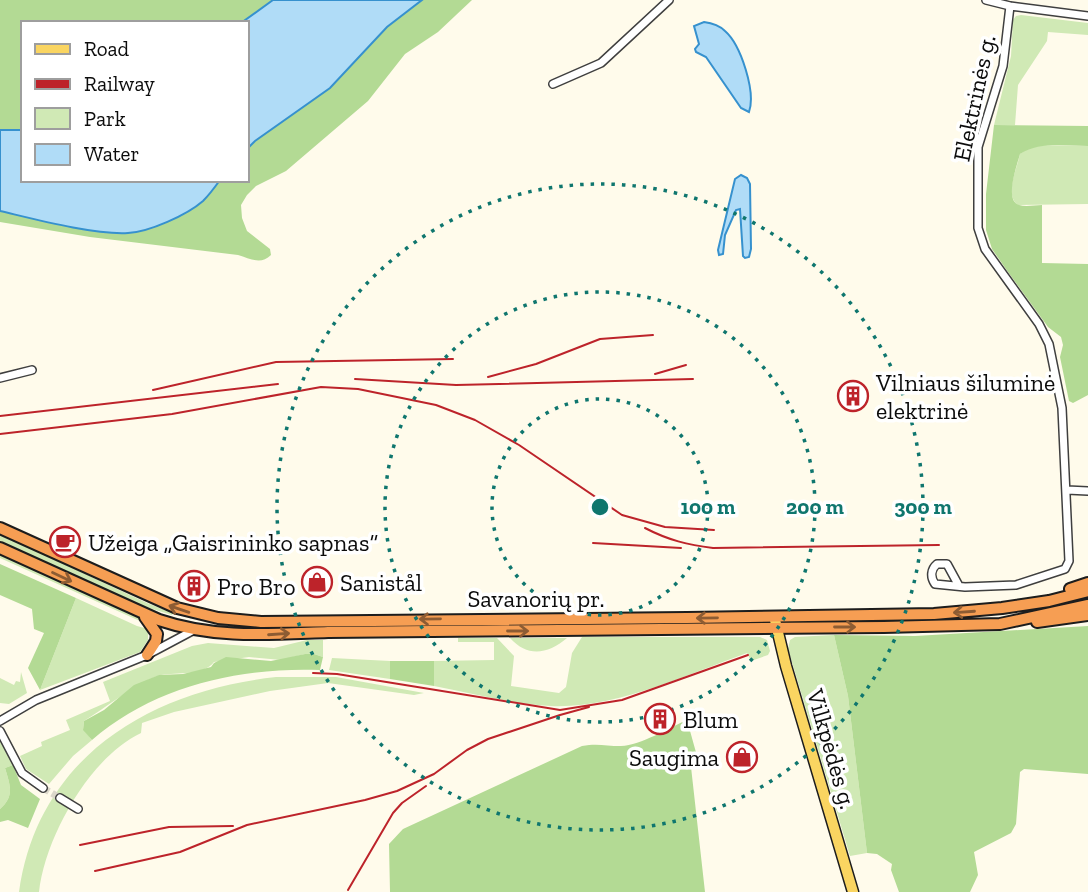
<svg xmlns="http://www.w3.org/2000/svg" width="1088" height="892" font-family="'Zilla Slab',serif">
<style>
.green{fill:#d0e9b5}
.forest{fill:#b3da94}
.water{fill:#b0dcf7;stroke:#3691ce;stroke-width:2}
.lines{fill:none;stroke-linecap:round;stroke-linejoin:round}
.minor-tunnel{stroke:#dbd7ca;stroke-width:7;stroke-dasharray:7 3.5;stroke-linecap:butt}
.minor-casing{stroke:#3f3f3f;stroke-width:10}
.major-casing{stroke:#1d1d1d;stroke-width:13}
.highway-casing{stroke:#1d1d1d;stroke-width:14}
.minor{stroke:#fff;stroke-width:7}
.major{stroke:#fad561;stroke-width:10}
.highway{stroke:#f69e53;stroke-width:10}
.rail{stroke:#bd232a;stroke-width:2}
.oneway{stroke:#8d5c33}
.ring{fill:none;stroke:#0f766e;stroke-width:3.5;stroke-dasharray:3.5 7}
.labels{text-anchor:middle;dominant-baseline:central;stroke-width:7;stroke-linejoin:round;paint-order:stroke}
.street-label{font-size:24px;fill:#0c0c0c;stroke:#fff}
.poi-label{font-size:24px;fill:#0c0c0c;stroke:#fff;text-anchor:start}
.centre{fill:#0f766e;stroke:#fff;stroke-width:3.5}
.ring-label{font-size:21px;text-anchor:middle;font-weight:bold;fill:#0f766e;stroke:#fff;stroke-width:7;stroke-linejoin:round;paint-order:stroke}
</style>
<rect width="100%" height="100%" fill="#fffbeb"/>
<path class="green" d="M1021 15 1088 23V35L1048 32 1047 41 1018 85 1015 125H994L1011 56 1013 20 1016 16Z
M1045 145 1088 146V204L1018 205C1004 195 1017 169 1020 154L1030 147Z
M0 534 147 603 173 613 172 615 133 603 0 542Z
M0 553 139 618 142 622 0 558Z
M76 598 137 626 148 629V640L140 652 40 690Z
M834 635 848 696 867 853 850 856 788 649 790 640 795 637Z
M582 637H760L767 640 770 651 768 655 751 661 747 653C688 674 615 709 551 706 514 705 472 693 434 686V661L494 660V642H458V638H497L514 656 511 686 559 693 566 687 572 653Z
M510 638H567C548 654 528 658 510 638Z
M307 640H323V657L314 654H305L281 660 249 657 214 662C203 676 177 672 161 675 140 680 104 709 84 721L83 729 92 740 73 756 49 784 26 769 20 756 42 746 41 742 70 730 66 720 110 701 103 682 192 646 208 643 274 648Z
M332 658 390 661V679L329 670Z
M21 672 27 693 9 704 0 703V678L14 685 16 681 20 682Z
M276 677H336L424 693 414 695 328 683 270 691 174 712 142 723 141 733C90 757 45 837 39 892H19C38 757 149 691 276 677Z
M0 740 13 765 5 768C10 785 15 796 0 809Z"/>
<path class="forest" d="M0 0H273L241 23H23V130H0Z
M422 0H472L438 32 405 54 368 101 286 171 256 186 247 195 241 205 242 218 247 231 270 249 271 255C261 265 251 259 238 255L90 237 0 222V211L93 230 128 233 143 230 202 202 220 180H247V149L255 141 330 88 387 27Z
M994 125 1088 126V146C1065 146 1040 141 1020 154 1017 165 1004 201 1019 205 1026 207 1035 205 1042 205V263L1088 264V395L1073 403 1069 401 1060 357 1063 345 1061 337 1048 327 1008 272 992 249 986 230V194Z
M0 564 76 598 40 690 28 668 44 633 34 629 32 609 0 595Z
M1088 626V774L1024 769 1020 772 1016 824 1011 833 974 852 978 875 970 892H899L891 870 892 864 877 854 867 853 848 696 834 635 915 636Z
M305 654H314L323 657 320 670C240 667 154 686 92 740L83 730 84 721 104 710 134 685 159 675 183 674 211 667 214 663 226 657 271 661Z
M390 661H434V686L390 679Z
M687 720 697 756 690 758 705 892H390L389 844 403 829 582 746C597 743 606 746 621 746 641 745 669 728 687 720Z
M13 765 21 785 40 799 28 828 8 820 0 822V809C15 796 10 785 5 768Z"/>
<path class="water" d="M273 0H422L387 27 330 88 255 141 247 149V23H241Z
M704 22C712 23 720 26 725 31 741 45 756 92 749 112L741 108 706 57 696 52 695 49 699 44 694 26Z
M0 130H23V180H220C215 187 209 195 203 201 187 215 149 232 128 233 94 235 34 219 0 211Z
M741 175 747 178 750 184 751 249 749 257 745 258 743 256 740 209 736 210 725 235 723 254 719 255 718 250 735 179Z"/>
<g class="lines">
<path class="minor-tunnel" d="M43 788 60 798"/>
<g class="minor-casing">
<path id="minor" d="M986 0 1010 6 1088 16
M553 84 601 63 669 0
M0 378 32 370
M1067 490 1088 491
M959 586 947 564H937C931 569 930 577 935 584L965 587 1016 585 1065 569 1069 561 1062 408 1049 344 1039 324 985 249 978 228V147L1003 66 1010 6
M0 721 36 700 147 655 194 630
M0 731 22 773 43 788
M60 798 78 809"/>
</g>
<g class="major-casing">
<path id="major" d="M775 620 786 666 853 892"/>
</g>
<g class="highway-casing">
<path id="highway" d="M0 528 177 608 218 618 261 622 687 618 934 614 1002 608 1049 601 1088 591
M0 548 159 620C215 639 270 634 328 632L884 627 1000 624 1088 605
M1070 589 1088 583
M145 617 157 634 156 641 147 655
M1037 622 1088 615"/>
</g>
<use href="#minor" class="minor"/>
<use href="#major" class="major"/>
<use href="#highway" class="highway"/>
<path class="rail" d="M655 374 686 365
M488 377 536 364 600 339 653 335
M355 379 456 385 693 379
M153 390 276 362 453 359
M0 416 278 384
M0 434 172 414 321 387 358 389 436 405 475 420 519 445 622 515 665 527 714 530
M645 528C668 540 688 545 713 548L939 545
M593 543 681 548
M313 673 337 674 560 710 622 700 748 655
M80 845 169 827 233 826
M95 871 180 852 247 825 365 800 397 791 434 774 467 750 488 739 560 715 589 707
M348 890 393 813 402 803 426 786"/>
</g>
<defs><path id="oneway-shaft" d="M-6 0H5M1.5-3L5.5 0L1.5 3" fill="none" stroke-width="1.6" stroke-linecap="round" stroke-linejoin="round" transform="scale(1.75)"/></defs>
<g class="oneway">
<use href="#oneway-shaft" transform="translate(62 577) rotate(25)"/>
<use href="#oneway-shaft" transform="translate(179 609) rotate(-161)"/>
<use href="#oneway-shaft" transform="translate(964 612) rotate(176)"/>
<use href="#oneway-shaft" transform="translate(707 618) rotate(179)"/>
<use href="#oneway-shaft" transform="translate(430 619) rotate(179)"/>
<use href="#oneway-shaft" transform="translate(845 627)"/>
<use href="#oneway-shaft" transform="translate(518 631)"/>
<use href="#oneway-shaft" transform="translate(279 634) rotate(-4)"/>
</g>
<g class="ring">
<circle cx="600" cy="507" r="108"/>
<circle cx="600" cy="507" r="215"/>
<circle cx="600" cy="507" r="323"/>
</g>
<defs>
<g id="building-ring" transform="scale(1.575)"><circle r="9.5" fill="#fff" stroke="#bd232a" stroke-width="1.5"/><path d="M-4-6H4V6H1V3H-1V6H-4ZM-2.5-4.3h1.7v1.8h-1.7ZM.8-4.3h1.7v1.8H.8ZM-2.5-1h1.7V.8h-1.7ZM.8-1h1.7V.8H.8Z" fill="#bd232a"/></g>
<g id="cafe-ring" transform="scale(1.575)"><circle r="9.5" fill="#fff" stroke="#bd232a" stroke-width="1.5"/><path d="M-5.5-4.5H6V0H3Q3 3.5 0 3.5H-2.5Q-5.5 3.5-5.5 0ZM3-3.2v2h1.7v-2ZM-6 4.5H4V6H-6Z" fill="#bd232a"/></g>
<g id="shop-ring" transform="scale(1.575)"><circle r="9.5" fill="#fff" stroke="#bd232a" stroke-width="1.5"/><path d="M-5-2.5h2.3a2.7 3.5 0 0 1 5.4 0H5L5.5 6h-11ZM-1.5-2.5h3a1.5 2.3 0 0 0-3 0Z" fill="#bd232a"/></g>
</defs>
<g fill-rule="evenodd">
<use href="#building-ring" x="853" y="396"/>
<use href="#cafe-ring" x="65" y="542"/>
<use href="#shop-ring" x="317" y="582"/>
<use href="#building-ring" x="194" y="586"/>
<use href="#building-ring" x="660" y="719"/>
<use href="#shop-ring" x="742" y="757"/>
</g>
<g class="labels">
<g class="street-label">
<text transform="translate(974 98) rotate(-78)">Elektrinės g.</text>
<text x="536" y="598">Savanorių pr.</text>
<text transform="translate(832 749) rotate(74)">Vilkpėdės g.</text>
</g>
<g class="poi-label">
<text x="876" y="382">Vilniaus šiluminė<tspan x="876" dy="28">elektrinė</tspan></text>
<text x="88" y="542">Užeiga „Gaisrininko sapnas“</text>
<text x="340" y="582">Sanistål</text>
<text x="217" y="586">Pro Bro</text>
<text x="683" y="719">Blum</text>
<text x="719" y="757" text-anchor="end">Saugima</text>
</g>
</g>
<circle cx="600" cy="507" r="10" class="centre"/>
<g class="ring-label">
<text x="708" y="514">100 m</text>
<text x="815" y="514">200 m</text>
<text x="923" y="514">300 m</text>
</g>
<rect x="21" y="21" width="228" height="161" fill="#ffffff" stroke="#9e9e9e" stroke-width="2"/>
<rect x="35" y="44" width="35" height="10" fill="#fad561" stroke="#9e9e9e" stroke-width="2"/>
<text x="84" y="56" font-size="21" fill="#0c0c0c">Road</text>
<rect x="35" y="79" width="35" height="10" fill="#bd232a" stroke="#9e9e9e" stroke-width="2"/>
<text x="84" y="91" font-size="21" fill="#0c0c0c">Railway</text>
<rect x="35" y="108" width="35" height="21" fill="#d0e9b5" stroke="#9e9e9e" stroke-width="2"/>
<text x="84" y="126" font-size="21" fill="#0c0c0c">Park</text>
<rect x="35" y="144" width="35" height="21" fill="#b0dcf7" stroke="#9e9e9e" stroke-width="2"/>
<text x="84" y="161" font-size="21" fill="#0c0c0c">Water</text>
</svg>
